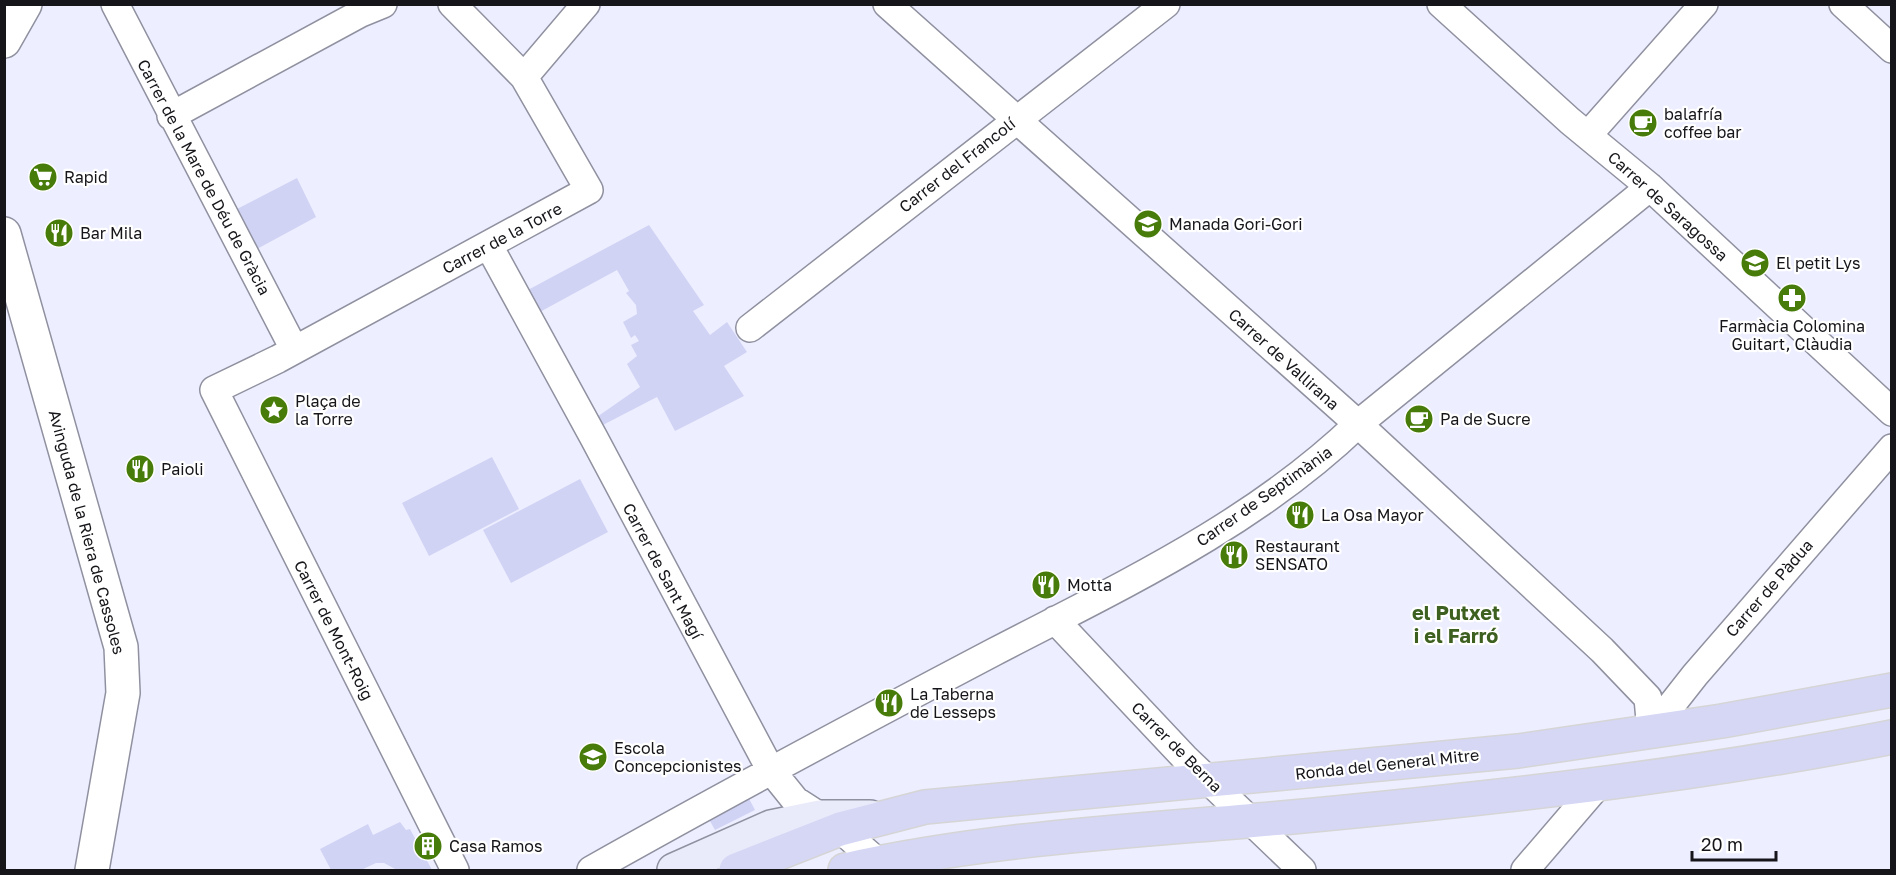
<svg xmlns="http://www.w3.org/2000/svg" width="1896" height="875" font-family="'Golos Text',sans-serif">
<style>
.green{fill:#d1d3f5}
.lines{fill:none;stroke-linecap:round;stroke-linejoin:round}
.minor-casing{stroke:#9091a0;stroke-width:30}
.tertiary-casing{stroke:#9091a0;stroke-width:36}
.secondary-casing{stroke:#9091a0;stroke-width:36}
.primary-casing{stroke:#d5d5d6;stroke-width:36}
.minor{stroke:#fff;stroke-width:27}
.tertiary{stroke:#fff;stroke-width:33}
.secondary{stroke:#eaebfa;stroke-width:33}
.primary{stroke:#d6d7f5;stroke-width:33}
.labels{text-anchor:middle;dominant-baseline:central;stroke-width:4.5;stroke-linejoin:round;paint-order:stroke}
.poi-label{font-size:16px;fill:#15151a;stroke:#fff;text-anchor:start}
.street-label{font-size:16px;fill:#15151a;stroke:#fff}
.quarter-label{font-size:20px;font-weight:bold;fill:#3d6020;stroke:#fff}
</style>
<rect width="100%" height="100%" fill="#edeeff"/>
<path class="green" d="M297 178 316 217 257 249 237 209Z
M649 225 704 305 693 311 710 335 727 322 747 352 724 366 744 396 675 431 657 397 599 427 594 419 640 387 627 364 637 356 631 345 639 341 635 335 631 338 623 322 637 314 636 305 626 293 629 291 617 270 538 313 526 291Z
M492 457 519 509 429 556 402 503Z
M580 479 608 532 511 583 483 530Z
M746 793 755 810 715 830 706 814Z
M400 822 406 830 410 829 432 870H397L384 863H376L361 870H331L320 849 368 824 373 835Z"/>
<g class="lines">
<g class="minor-casing">
<path id="minor" d="M115 4 294 349
M452 4 524 77 589 190 278 359 214 390 455 870
M887 4 1358 424 1602 650 1648 698 1651 731
M1441 4 1570 121 1650 187 1892 412
M1843 4 1892 49
M524 77 586 4
M171 116 361 13 383 4
M1588 135 1704 4
M489 246 594 438 770 769 795 800 840 829 887 870
M750 328 1166 4
M1055 620 1185 758 1302 870
M1651 731 1695 675 1892 448
M591 870C724 795 859 723 994 652 1121 586 1253 525 1358 424L1650 187
M1525 870 1598 785"/>
</g>
<g class="tertiary-casing">
<path id="tertiary" d="M4 41 25 4
M4 234 121 647 123 693 92 870"/>
</g>
<g class="secondary-casing">
<path id="secondary" d="M674 870 771 827 820 817H870"/>
</g>
<g class="primary-casing">
<path id="primary" d="M736 870 840 829 925 807 1518 751 1722 721 1892 690
M845 870C988 838 1136 831 1282 818 1486 799 1690 777 1892 737"/>
</g>
<use href="#minor" class="minor"/>
<use href="#tertiary" class="tertiary"/>
<use href="#secondary" class="secondary"/>
<use href="#primary" class="primary"/>
</g>
<defs>
<g id="cafe-disc" transform="scale(1.5)"><circle r="9.5" fill="#477b0a" stroke="#fff"/><path d="M-5.5-4.5H6V0H3Q3 3.5 0 3.5H-2.5Q-5.5 3.5-5.5 0ZM3-3.2v2h1.7v-2ZM-6 4.5H4V6H-6Z" fill="#fff"/></g>
<g id="supermarket-disc" transform="scale(1.5)"><circle r="9.5" fill="#477b0a" stroke="#fff"/><path d="M-6-5.5h2.5l.6 2H6L4.5 2H-2.5L-4.4-4H-6ZM-1.5 3.2a1.3 1.3 0 1 0 .1 0ZM3 3.2a1.3 1.3 0 1 0 .1 0Z" fill="#fff"/></g>
<g id="school-disc" transform="scale(1.5)"><circle r="9.5" fill="#477b0a" stroke="#fff"/><path d="M0-5L7-2L0 1L-7-2ZM-4 1L0 2.5L4 1V4Q0 6-4 4Z" fill="#fff"/></g>
<g id="restaurant-disc" transform="scale(1.5)"><circle r="9.5" fill="#477b0a" stroke="#fff"/><path d="M-5-6h1v4h1v-4h1v4h1v-4h1v5L-1.5 .5V6h-2V.5L-5-1ZM5-6V6H3V1.5H1.5Q1.5-4 5-6Z" fill="#fff"/></g>
<g id="pharmacy-disc" transform="scale(1.5)"><circle r="9.5" fill="#477b0a" stroke="#fff"/><path d="M-2-6h4v4h4v4h-4v4h-4v-4h-4v-4h4Z" fill="#fff"/></g>
<g id="sight-disc" transform="scale(1.5)"><circle r="9.5" fill="#477b0a" stroke="#fff"/><path d="M0-6L1.8-2.2L6-1.7L2.9 1.2L3.7 5.4L0 3.3L-3.7 5.4L-2.9 1.2L-6-1.7L-1.8-2.2Z" fill="#fff"/></g>
<g id="building-disc" transform="scale(1.5)"><circle r="9.5" fill="#477b0a" stroke="#fff"/><path d="M-4-6H4V6H1V3H-1V6H-4ZM-2.5-4.3h1.7v1.8h-1.7ZM.8-4.3h1.7v1.8H.8ZM-2.5-1h1.7V.8h-1.7ZM.8-1h1.7V.8H.8Z" fill="#fff"/></g>
</defs>
<g fill-rule="evenodd">
<use href="#cafe-disc" x="1643" y="123"/>
<use href="#supermarket-disc" x="43" y="177"/>
<use href="#school-disc" x="1148" y="224"/>
<use href="#restaurant-disc" x="59" y="233"/>
<use href="#school-disc" x="1755" y="263"/>
<use href="#pharmacy-disc" x="1792" y="298"/>
<use href="#sight-disc" x="274" y="410"/>
<use href="#cafe-disc" x="1419" y="419"/>
<use href="#restaurant-disc" x="140" y="469"/>
<use href="#restaurant-disc" x="1300" y="515"/>
<use href="#restaurant-disc" x="1234" y="555"/>
<use href="#restaurant-disc" x="1046" y="585"/>
<use href="#restaurant-disc" x="889" y="703"/>
<use href="#school-disc" x="593" y="757"/>
<use href="#building-disc" x="428" y="846"/>
</g>
<g class="labels">
<g class="poi-label">
<text x="1664" y="114">balafría<tspan x="1664" dy="18">coffee bar</tspan></text>
<text x="64" y="177">Rapid</text>
<text x="1169" y="224">Manada Gori-Gori</text>
<text x="80" y="233">Bar Mila</text>
<text x="1776" y="263">El petit Lys</text>
<text x="1792" y="326" text-anchor="middle">Farmàcia Colomina<tspan x="1792" dy="18">Guitart, Clàudia</tspan></text>
<text x="295" y="401">Plaça de<tspan x="295" dy="18">la Torre</tspan></text>
<text x="1440" y="419">Pa de Sucre</text>
<text x="161" y="469">Paioli</text>
<text x="1321" y="515">La Osa Mayor</text>
<text x="1255" y="546">Restaurant<tspan x="1255" dy="18">SENSATO</tspan></text>
<text x="1067" y="585">Motta</text>
<text x="910" y="694">La Taberna<tspan x="910" dy="18">de Lesseps</tspan></text>
<text x="614" y="748">Escola<tspan x="614" dy="18">Concepcionistes</tspan></text>
<text x="449" y="846">Casa Ramos</text>
</g>
<g class="street-label">
<text transform="translate(957 165) rotate(-38)">Carrer del Francolí</text>
<text transform="translate(204 177) rotate(62)">Carrer de la Mare de Déu de Gràcia</text>
<text transform="translate(1668 206) rotate(42)">Carrer de Saragossa</text>
<text transform="translate(502 238) rotate(-28)">Carrer de la Torre</text>
<text transform="translate(1284 359) rotate(42)">Carrer de Vallirana</text>
<text transform="translate(1264 496) rotate(-35)">Carrer de Septimània</text>
<text transform="translate(87 532) rotate(75)">Avinguda de la Riera de Cassoles</text>
<text transform="translate(663 571) rotate(62)">Carrer de Sant Magí</text>
<text transform="translate(1769 588) rotate(-49)">Carrer de Pàdua</text>
<text transform="translate(334 630) rotate(63)">Carrer de Mont-Roig</text>
<text transform="translate(1177 747) rotate(45)">Carrer de Berna</text>
<text transform="translate(1387 764) rotate(-6)">Ronda del General Mitre</text>
</g>
<g class="quarter-label">
<text x="1456" y="612">el Putxet<tspan x="1456" dy="23">i el Farró</tspan></text>
</g>
</g>
<rect width="1896" height="875" fill="none" stroke="#15151a" stroke-width="12"/>
<path d="M1692 851v9h84v-9" fill="none" stroke="#15151a" stroke-width="3"/>
<text x="1701" y="851" font-size="18" fill="#15151a" stroke="#ffffff" stroke-width="4.5" paint-order="stroke">20 m</text>
</svg>
